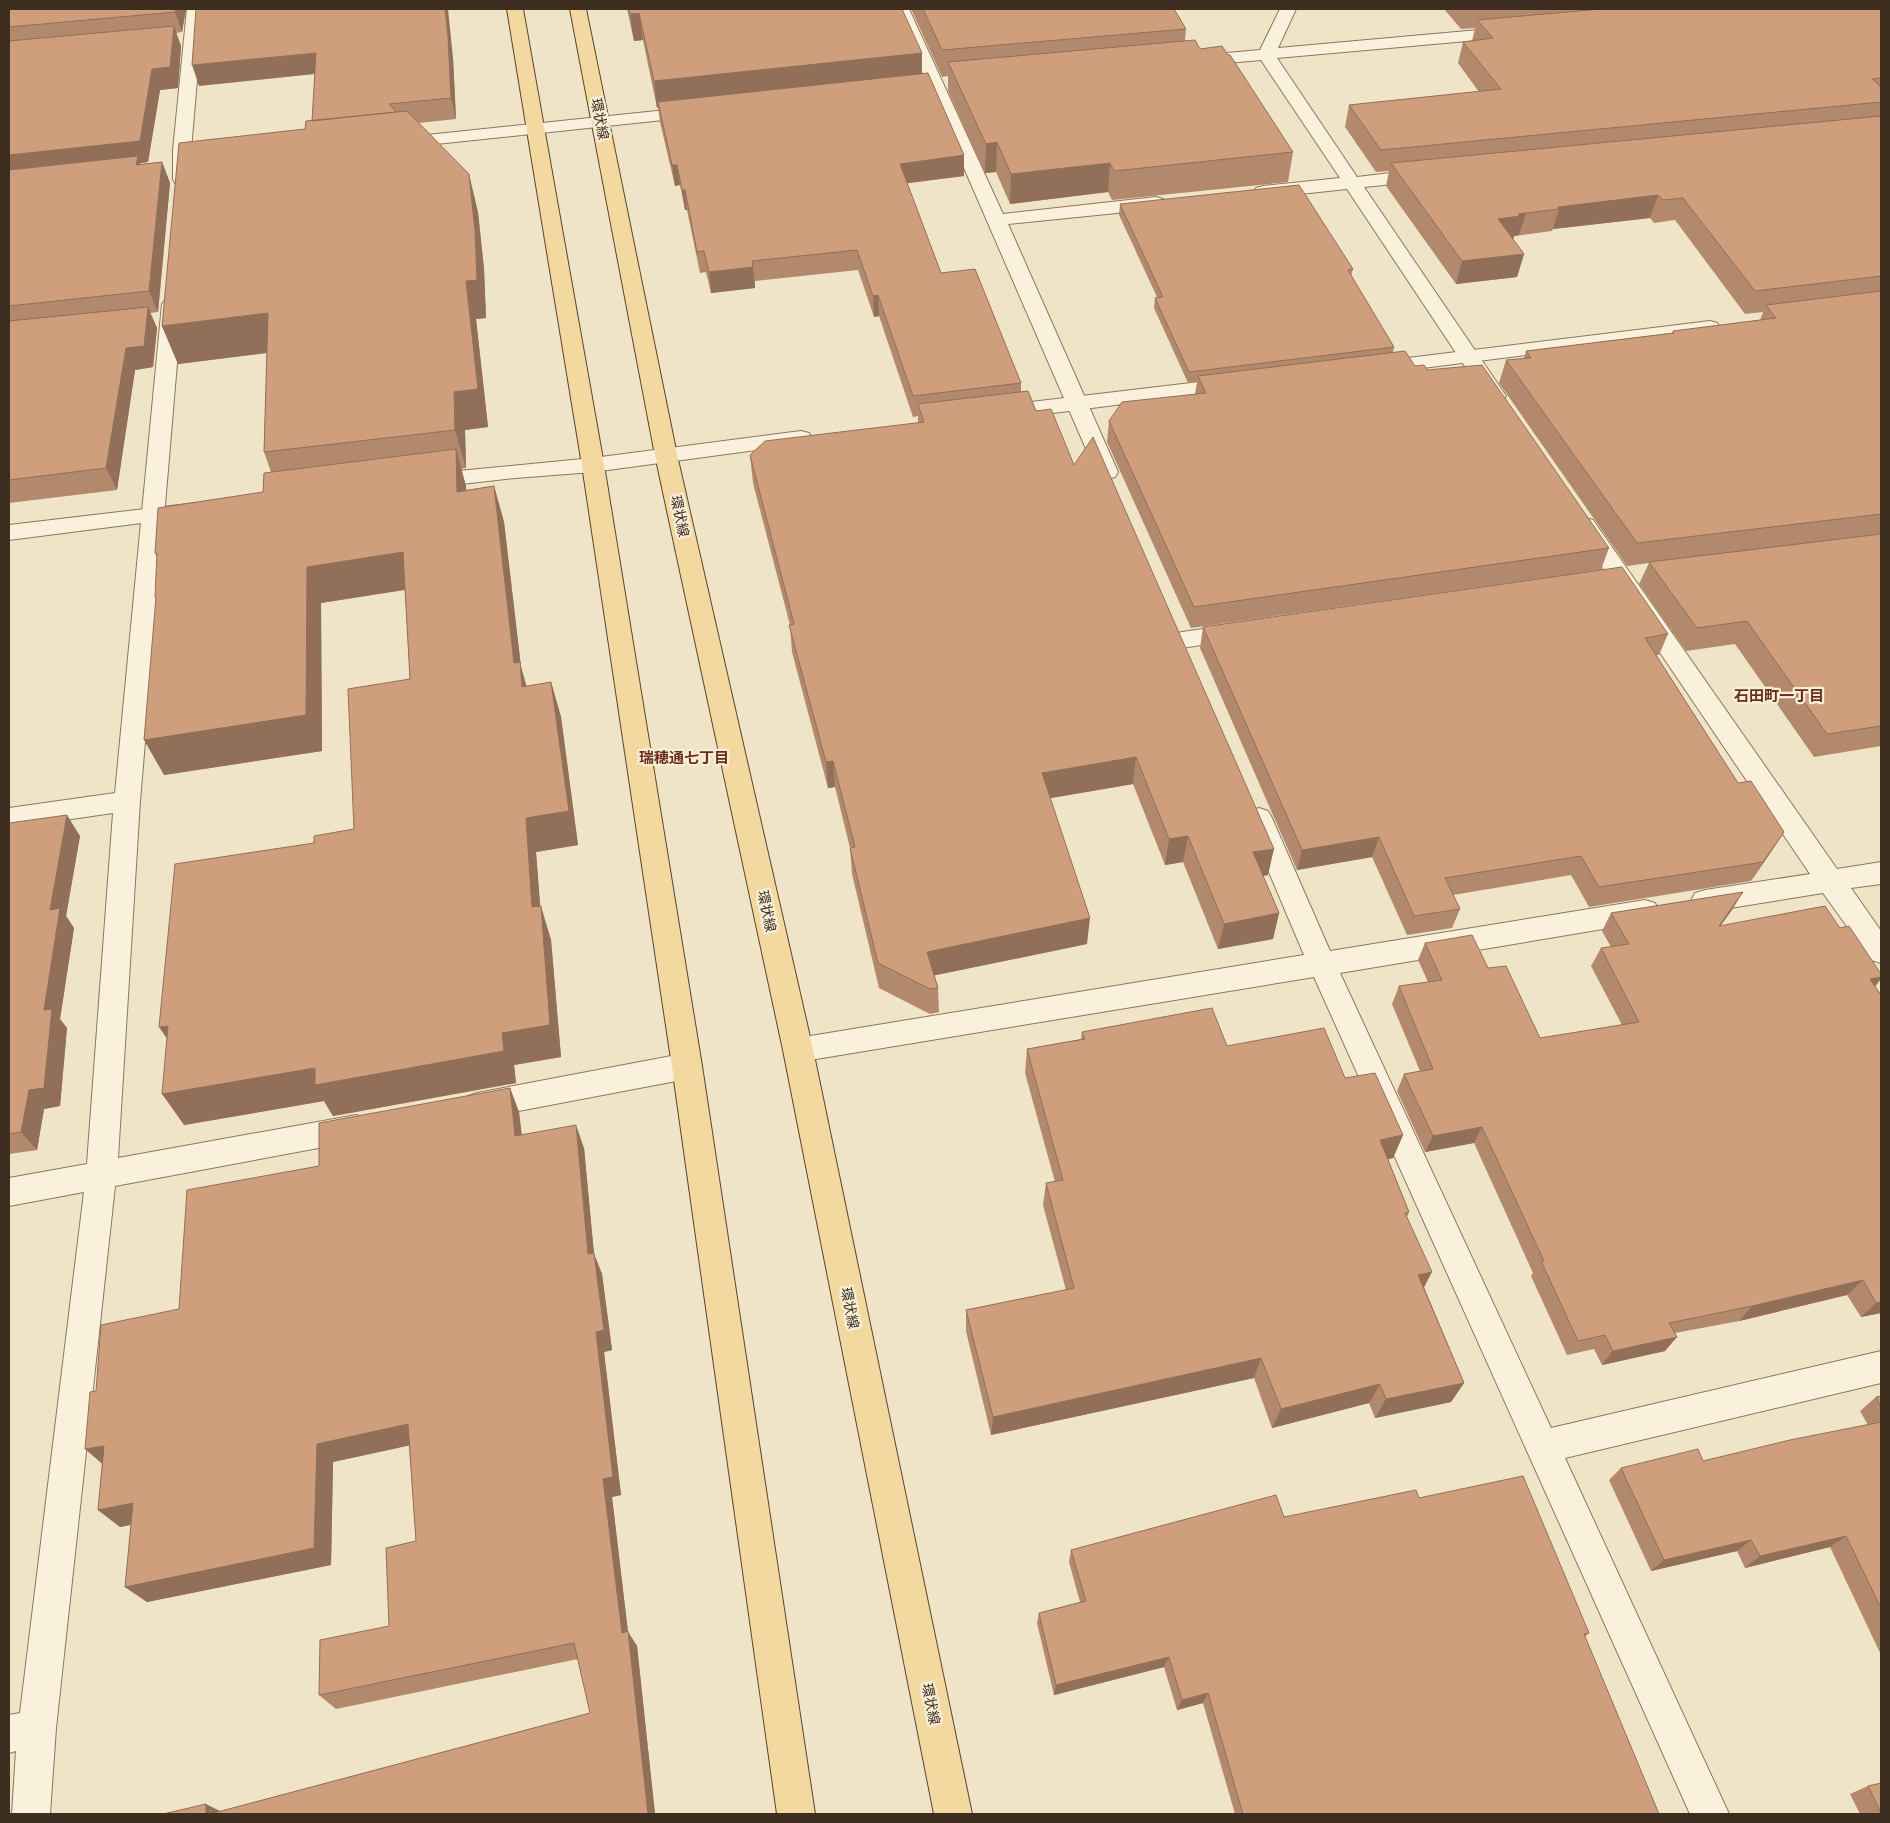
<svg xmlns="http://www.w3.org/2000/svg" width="1890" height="1823" font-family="'Roboto Serif','Noto Sans JP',serif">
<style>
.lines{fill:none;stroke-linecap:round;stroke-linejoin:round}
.minor-casing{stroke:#8d765c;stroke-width:2}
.tertiary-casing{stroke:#8d765c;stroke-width:2}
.primary-casing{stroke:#5b4430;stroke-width:2}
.minor{fill:#faf1dc;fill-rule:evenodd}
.tertiary{fill:#faf1dc;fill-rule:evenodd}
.primary{fill:#f3d9a0;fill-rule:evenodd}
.wall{fill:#b2896c}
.shaded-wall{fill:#916f58}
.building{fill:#cf9f7d;stroke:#916f58}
.labels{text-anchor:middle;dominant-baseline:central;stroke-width:4.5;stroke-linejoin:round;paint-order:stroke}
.street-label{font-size:14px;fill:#3d2e20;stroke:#f7eed8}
.neighbourhood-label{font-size:15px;font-weight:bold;fill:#6b2e1e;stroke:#f7eed8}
</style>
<rect width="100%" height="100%" fill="#f0e4c8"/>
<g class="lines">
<g class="minor-casing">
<path id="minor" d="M187 9H203L191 150V179L189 183 182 185 175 183 173 179V150Z
M893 9H909L1003 214 1156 197 1163 199 1165 203 1163 207 1156 209 1008 224 1118 472 1115 477 1107 479 1099 477 1096 472 928 85Z
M1280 9H1296L1278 48 1512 27 1518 28 1520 32 1518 36 1512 37 1277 58 1357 177 1424 169 1430 171 1433 175 1430 179 1424 181 1364 187 1506 396 1502 401 1495 402 1488 401 1347 189 1263 198 1256 196 1254 192 1256 188 1263 186 1340 178 1261 60 1193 66 1187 65 1185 61 1187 57 1193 56 1260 50Z
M695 107 701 108 704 112 701 116 398 148 392 147 389 143 392 139 398 138Z
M172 298 179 300 182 304 140 801 118 1158 356 1115 367 1119 371 1128 367 1137 356 1141 115 1186 56 1728 50 1814H12L16 1751 9 1753V1715L20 1713 84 1192 9 1206V1178L87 1164 113 813 9 828V808L115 793 162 304 165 300Z
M1585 518 1593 520 1837 869 1881 862V884L1851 888 1881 931V963L1871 960 1823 893 1705 912 1695 909 1691 901 1695 893 1705 890 1810 874 1577 530 1574 525 1577 520Z
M1238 624 1246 626 1250 632 1246 638 1182 648 1173 646 1170 640 1173 634 1182 632Z
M1259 808 1268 811 1272 818 1330 951 1645 900 1655 903 1659 911 1655 919 1645 922 1340 973 1551 1428 1881 1351V1383L1565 1458 1729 1814H1690L1314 977 798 1062 788 1059 783 1050 788 1041 798 1038 1304 955 1246 818 1250 811Z
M687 1053 697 1057 702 1066 697 1075 687 1079 477 1119 466 1115 462 1106 466 1097 477 1093Z"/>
</g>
<g class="tertiary-casing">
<path id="tertiary" d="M1710 321 1717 323 1720 327 1717 331 1375 374 1368 372 1365 368 1368 364 1375 362Z
M1233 378 1240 379 1243 384 1240 389 998 420 990 418 987 413 990 408 998 406Z
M801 431 809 433 812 438 809 443 593 472 515 478 427 488 419 486 416 481 419 476 427 474 593 458Z
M196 503 204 505 207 510 204 515 9 540V525Z"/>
</g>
<g class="primary-casing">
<path id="primary" d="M507 9H523L604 465 702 1066 815 1814H777L672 1066 582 465Z
M570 9H586L677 455 813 1050 972 1814H934L783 1050 655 455Z"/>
</g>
<use href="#minor" class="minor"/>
<use href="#tertiary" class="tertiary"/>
<use href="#primary" class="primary"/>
</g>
<path class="wall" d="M9 9H186L182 32 176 33 181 46 178 88 160 90 148 162 140 163 141 164 162 162 170 183 158 312 150 313 157 328 153 367 135 370 117 490 9 503Z
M627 9H902L922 74 964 176 907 183 941 273 1021 383V391L1036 411 1074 465 1268 875 1263 876 1279 913 1273 939 1218 949 1183 862 1165 865 1133 784 1050 798 1087 944 934 975 938 988 939 1012 930 1014 879 988 852 874 850 848 835 787 828 788 792 652 790 625 753 483 750 455 918 423V416L913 417 879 316 874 317 858 270 755 281V288L711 293 706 272 700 273 687 210H685L680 185 675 186 660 122 658 107 657 108 643 40 634 41Z
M911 9H1174L1186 29 1185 40 1200 49 1293 152 1288 182 1112 200 1108 192 1010 204 996 172 985 173 948 91V76L942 77Z
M1444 9H1881V746L1814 757 1735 644 1686 651 1639 584 1649 563 1627 566 1499 383 1506 360 1524 358 1526 351 1672 333 1673 331 1760 320 1763 312 1745 314 1675 220 1654 223 1650 218 1553 229 1552 231 1514 236 1513 239 1524 254 1517 277 1456 284 1386 186 1389 171 1376 172 1345 127 1349 105 1479 92 1458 63 1463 42 1472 41 1475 28 1461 29Z
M453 58 456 119 418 123 478 212 484 269 486 318 476 319 488 427 465 430 466 468 461 469 466 486V490L494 486 504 522 521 667 526 686 551 682 561 717 578 845 536 852 540 906 551 940 561 1057 514 1065 516 1083 333 1116 324 1101 184 1125 314 843 354 829 410 679 405 590 321 603 322 751 164 775 156 600 157 558 155 553 263 492 271 472 264 452 267 353 178 364 162 326 312 121 315 74 199 86Z
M1120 204 1353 269 1351 276 1394 347 1393 352 1415 366 1427 370 1609 548 1601 570 1191 628 1107 442 1109 421 1195 394 1197 382 1188 383 1154 308 1155 298 1157 297 1119 215Z
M1203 627 1668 634 1659 655H1656L1738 783 1784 832 1751 881 1589 907 1571 875 1453 895 1460 909 1452 928 1407 935 1372 857 1297 870 1200 648Z
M9 823 80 836 66 916 74 928 60 1019 67 1028 60 1106 44 1109 37 1150 9 1154Z
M1743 892 1721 925 1875 986 1881 995V1313L1861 1317 1847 1295 1739 1321 1675 1333 1665 1351 1602 1365 1594 1349 1567 1355 1531 1276 1533 1273 1474 1143 1425 1152 1397 1091 1404 1074 1420 1071 1392 1004 1399 986 1428 982 1418 960 1425 943 1488 968 1540 1038 1622 1025 1591 966 1601 948 1611 947 1602 931 1611 913Z
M1082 1032 1227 1046 1345 1078 1403 1135 1393 1158 1388 1159 1409 1212 1407 1217 1424 1287 1464 1383 1451 1402 1375 1418 1369 1403 1272 1428 1254 1378 991 1435 966 1331V1310L1066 1290 1043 1205 1046 1183 1055 1182 1025 1073 1027 1049 1081 1039Z
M510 1088 519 1112 522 1135 584 1148 594 1254 602 1274 612 1350 604 1352 621 1495 612 1497 628 1632 637 1646 655 1814H163L221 1811 590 1713 578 1659 336 1709 319 1695 389 1626 416 1541 409 1445 333 1462 331 1565 147 1602 125 1587 131 1525 120 1527 98 1510 102 1464 96 1391 179 1309 319 1166Z
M1881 1396V1655L1830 1547 1745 1568 1737 1551 1651 1571 1609 1480 1621 1468 1703 1461 1868 1425 1860 1411 1876 1397Z
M1419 1498 1589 1633 1585 1637 1659 1814H1235L1203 1703 1177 1710 1164 1667 1054 1695 1037 1623 1039 1613 1080 1602 1069 1562 1071 1550 1284 1517Z
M1881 1783V1814H1860L1850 1794 1868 1786Z"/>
<path class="shaded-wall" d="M176 9H186L182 32 175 12Z
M445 9H448L453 58 456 119 451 98Z
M639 13 643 40 634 41 630 14Z
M174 26 181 46 178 88 160 90 148 162 140 163 146 177H9V155L152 69Z
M316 53 322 73 199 86 192 65Z
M922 53V79L658 102V107L657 108 654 81Z
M997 142 996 172 985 173 986 144Z
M964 155V176L901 184 900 164Z
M162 162 170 183 158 312 149 291Z
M1110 163 1108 192 1010 204 1011 174Z
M672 165H677L680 185 675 186Z
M469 174 478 212 484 269 486 318 476 319 488 427 465 430 466 468 455 430 454 392 466 281Z
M682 190H685L687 210H685Z
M1658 195 1650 218 1553 229 1559 209 1558 207Z
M1526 213 1519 235 1514 236 1513 239 1491 242 1498 219Z
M1524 254 1517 277 1456 284 1462 261Z
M753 267 755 288 711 293 709 272Z
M878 295 879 316 874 317 873 296Z
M148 307 157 328 153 367 135 370 117 490 106 468 126 348Z
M268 313 282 351 178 364 162 326Z
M456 449 466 486 467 528 457 492Z
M494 486 504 522 521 667 530 698 532 722 514 663Z
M403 552 415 588 321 603 322 751 164 775 144 740 307 567Z
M551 682 561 717 578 845 536 852 543 941 532 907 526 818Z
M1136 757 1133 784 1040 800 1042 773Z
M833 761 835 787 828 788 826 762Z
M67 815 80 836 66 916 74 928 60 1019 67 1028 60 1106 44 1109 37 1150 21 1132 44 1010 50 910Z
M1784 832 1771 852 1751 881 1763 862Z
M1188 836 1183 862 1165 865 1169 839Z
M1379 837 1372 857 1297 870 1302 850Z
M1274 849 1268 875 1247 878 1253 852Z
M1743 892 1732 910 1708 943 1719 926Z
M541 906 551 940 561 1057 514 1065 516 1083 333 1116 324 1101 184 1125 162 1094 502 1033Z
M1279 913 1273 939 1218 949 1224 924Z
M1090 918 1087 944 927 977V952Z
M1881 977V979L1869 994 1870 979Z
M168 1026 181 1059 159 1027Z
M510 1088 519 1112 524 1160 515 1136Z
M576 1125 584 1148 594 1254 602 1274 612 1350 604 1352 621 1495 612 1497 628 1632 637 1646 655 1814H648L622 1633 603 1479 596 1332Z
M1482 1127 1474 1143 1425 1152 1433 1136Z
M1403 1135 1393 1158 1370 1163 1380 1140Z
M1432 1272 1421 1293 1418 1275Z
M1863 1280 1847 1295 1739 1321 1752 1306Z
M1881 1302V1313L1861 1317 1876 1303Z
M1677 1337 1665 1351 1602 1365 1613 1351Z
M1261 1358 1254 1378 991 1435 993 1417Z
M1464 1383 1451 1402 1375 1418 1386 1399Z
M1380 1384 1369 1403 1272 1428 1281 1409Z
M408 1424 421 1443 333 1462 331 1565 147 1602 125 1587 317 1444Z
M104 1446 107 1468 85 1449Z
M133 1503 154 1520 120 1527 98 1510Z
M1846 1536 1830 1547 1745 1568 1760 1556Z
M1751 1540 1737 1551 1651 1571 1664 1560Z
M1169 1657 1164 1667 1054 1695 1056 1685Z
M1208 1693 1203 1703 1177 1710 1182 1700Z
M206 1804 226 1814H206Z"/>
<path class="building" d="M9 9H176L175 12 9 27Z
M196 9H445L448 37 451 98 389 104 396 112 312 121 316 53 192 65Z
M629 9H902L922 53 654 81 639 13 630 14Z
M923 9H1174L1186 29 942 50Z
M1602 9H1881V78L1872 79 1881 87V102L1381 150 1349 105 1501 89 1463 42 1493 38 1477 20Z
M174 26 170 67 152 69 140 141 9 155V41Z
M1195 40 1200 49 1222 46 1228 55H1230L1293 152 1114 171 1110 163 1011 174 997 142 986 144 948 62Z
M928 73 964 155 900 164 941 273 975 269 1021 383 913 396 878 295 873 296 857 250 752 261 753 267 709 272 704 251 697 252 685 190H682L677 165H672L658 102Z
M407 111 469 174 475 231 477 280 466 281 478 389 454 392 455 430 264 452 268 313 162 326 179 143 305 129 306 121Z
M1881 116V276L1755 291 1683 198 1663 200 1658 195 1558 207 1559 209 1526 213 1518 214 1520 216 1498 219 1524 254 1462 261 1391 163Z
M138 156 136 165 162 162 149 291 9 306V170Z
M1299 185 1353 269 1348 270 1394 347 1189 372 1155 298 1163 297 1120 204Z
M1881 291V514L1637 543 1506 360 1531 358 1526 351 1674 333 1673 331 1776 318 1766 305Z
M148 307 144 346 126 348 106 468 9 480V321Z
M1405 351 1415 366 1424 365 1427 370 1482 365 1609 548 1194 607 1109 421 1122 402 1206 393 1198 376Z
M1028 391 1036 411 1051 409 1074 465 1093 437 1274 849 1253 852 1279 913 1224 924 1188 836 1169 839 1136 757 1042 773 1090 918 927 952 938 988 930 989 878 963 850 848 855 847 833 761 826 762 789 625 794 624 750 455 765 441 924 422 918 404Z
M456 449 457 492 494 486 514 663 520 662 522 687 551 682 569 811 526 818 532 907 541 906 550 1025 502 1033 504 1051 315 1085V1068L162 1094 168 1026 159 1027 175 864 314 843V836L354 829 348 689 410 679 403 552 307 567 306 715 144 740 156 597H155L157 553H155L158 508 263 492 264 473Z
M1881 534V726L1827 734 1747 621 1697 628 1649 562Z
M1622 567 1668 634 1645 638 1738 783 1751 781 1784 832 1763 862 1599 887 1581 856 1445 878 1460 909 1414 916 1379 837 1302 850 1203 627Z
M67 815 50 910 60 908 44 1010 52 1009 44 1088 29 1090 21 1132 9 1134V823Z
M1743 892 1719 926 1825 906 1840 928 1849 926 1881 974V977L1870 979 1881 995V1302L1876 1303 1863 1280 1752 1306 1669 1323 1677 1337 1613 1351 1605 1335 1578 1341 1541 1261H1544L1482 1127 1433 1136 1404 1074 1433 1069 1399 986 1442 980 1425 943 1472 935 1488 968 1506 966 1540 1038 1639 1022 1601 948 1629 944 1611 913Z
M1212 1008 1227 1046 1324 1028 1345 1078 1375 1073 1403 1135 1380 1140 1409 1212 1405 1213 1432 1272 1418 1275 1464 1383 1386 1399 1380 1384 1281 1409 1261 1358 993 1417 966 1310 1074 1288 1046 1183 1063 1180 1027 1049 1085 1039 1082 1032Z
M510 1088 515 1136 576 1125 588 1254 594 1253 604 1330 596 1332 613 1477 603 1479 622 1633 628 1631 648 1814H210L590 1713 574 1643 319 1695 320 1640 389 1626 386 1548 416 1541 408 1424 317 1444 314 1548 125 1587 133 1503 98 1510 104 1446 85 1449 90 1392 96 1391 101 1325 179 1309 187 1190 319 1166V1123Z
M1881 1396V1407L1876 1397Z
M1881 1422V1608L1846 1536 1760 1556 1751 1540 1664 1560 1621 1468 1698 1449 1703 1461 1790 1440Z
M1523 1476 1589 1633 1584 1634 1659 1814H1243L1208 1693 1182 1700 1169 1657 1056 1685 1039 1613 1086 1601 1071 1550 1276 1495 1284 1517 1416 1490 1419 1498Z
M1881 1783V1813L1868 1786Z
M206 1804V1814H163Z"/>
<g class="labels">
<g class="street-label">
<text transform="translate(600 119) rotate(79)">環状線</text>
<text transform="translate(680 516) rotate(78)">環状線</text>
<text transform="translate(767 911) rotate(78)">環状線</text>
<text transform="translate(850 1308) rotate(79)">環状線</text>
<text transform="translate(931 1704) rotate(79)">環状線</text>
</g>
<g class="neighbourhood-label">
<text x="1779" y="696">石田町一丁目</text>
<text x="684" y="758">瑞穂通七丁目</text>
</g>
</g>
<rect width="1890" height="1823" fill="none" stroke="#3d2e20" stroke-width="20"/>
</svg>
